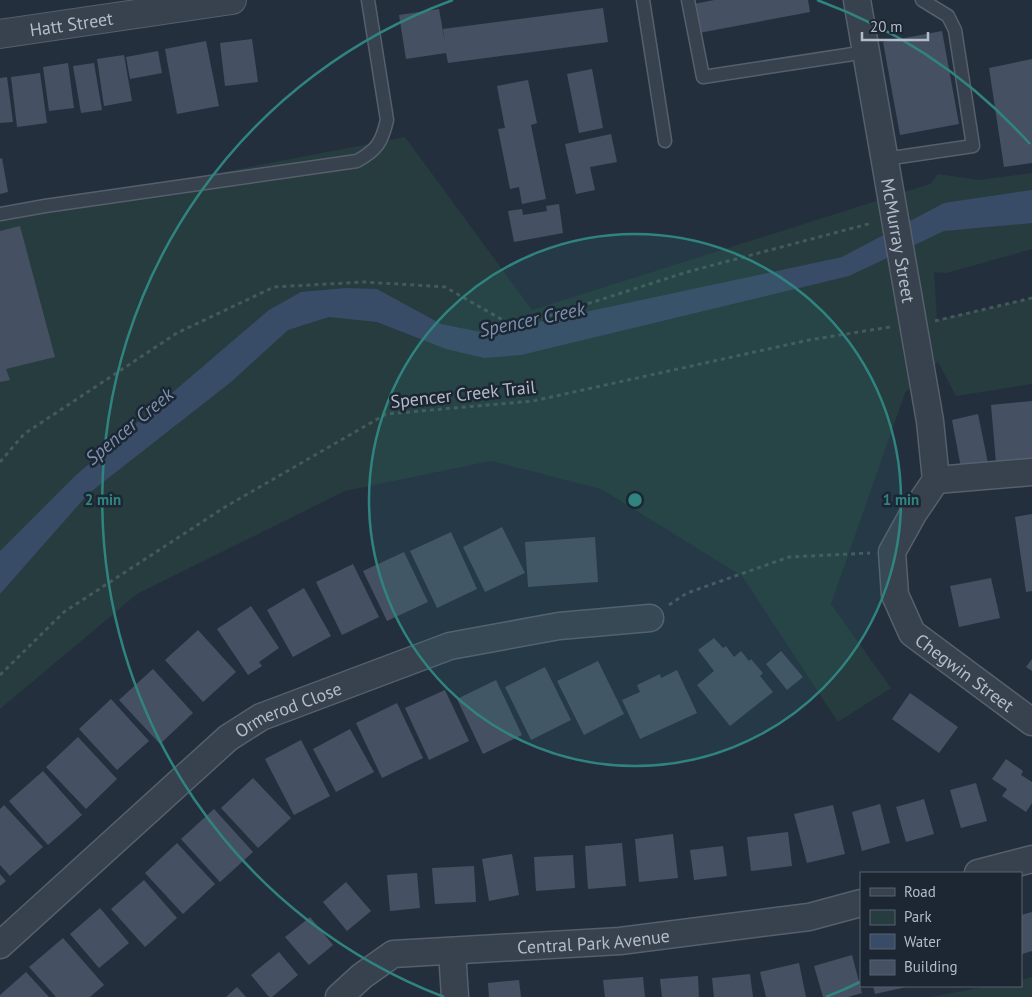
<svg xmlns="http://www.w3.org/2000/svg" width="1032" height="997" font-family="'PT Sans',sans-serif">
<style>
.green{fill:#263c3f}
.water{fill:#394c67}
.building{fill:#455162}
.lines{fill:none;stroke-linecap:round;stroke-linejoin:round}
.service-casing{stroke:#565f6c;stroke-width:15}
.minor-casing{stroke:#565f6c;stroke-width:29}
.tertiary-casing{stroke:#565f6c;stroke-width:30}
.path{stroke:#44595c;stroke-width:3;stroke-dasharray:4 4;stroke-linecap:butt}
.service{stroke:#38414e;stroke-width:12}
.minor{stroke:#38414e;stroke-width:26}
.tertiary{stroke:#38414e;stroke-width:28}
.ring{fill:none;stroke:#308480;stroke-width:2.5}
.labels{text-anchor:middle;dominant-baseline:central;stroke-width:5;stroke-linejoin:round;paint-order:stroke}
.street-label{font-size:18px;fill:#b4bcc9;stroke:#1d2633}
.water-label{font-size:19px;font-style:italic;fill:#7c92b1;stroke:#1d2633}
.centre{fill:#308480;stroke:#1d2633;stroke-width:2.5}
.ring-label{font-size:15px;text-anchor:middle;font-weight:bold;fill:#308480;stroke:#1d2633;stroke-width:5;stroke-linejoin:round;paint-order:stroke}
</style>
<rect width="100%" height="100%" fill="#242f3e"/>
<path class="green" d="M405 137 532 310 930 184 938 174 979 180 1032 173V249L947 273 934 272 937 320 1032 298V384L956 396 938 362 905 393 831 604 891 688 838 722 742 576 601 489 491 461 345 491 137 594 0 709V215Z
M1032 977V997H930L989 986H1021V980Z"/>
<path class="water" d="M1032 190V223L944 231 849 276 521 355 484 358 446 349 377 322 329 317 288 330 231 382 88 494 0 594V551L75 476 269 310 301 292 346 288 377 289 441 324 481 332 515 327 842 257 944 203Z"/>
<path class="building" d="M714 0H808L810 12 699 33 694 4Z
M603 8 608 42 448 63 446 53 406 59 399 15 439 9 445 43 443 29Z
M942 31 959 124 900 135 883 42Z
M252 39 258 82 225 86 220 43Z
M206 41 219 106 177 114 165 49Z
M158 51 162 73 130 79 126 57Z
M124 55 132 101 104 106 97 59Z
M1032 59V163L1004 167 989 68Z
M68 63 74 108 49 111 43 67Z
M94 63 102 110 81 113 73 66Z
M592 69 603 128 579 133 567 74Z
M40 73 47 123 17 127 11 77Z
M7 77 13 122 0 123V78Z
M528 80 537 123 531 125 546 199 522 204 519 187 510 189 498 129 505 128 497 86Z
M611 134 617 162 590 167 595 190 576 194 565 144Z
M2 158 8 192 0 194V159Z
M559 204 563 233 514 242 508 211 522 209 523 215 547 211 546 206Z
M20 226 55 357 6 369 10 380 0 382V231Z
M1032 401V459L996 463 991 405Z
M978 414 989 468 962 473 952 420Z
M1032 514V591L1026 592 1015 517Z
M502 527 525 573 485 592 463 547Z
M451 532 477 589 437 608 410 551Z
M595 537 598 582 528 587 525 542Z
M404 552 428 602 387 621 363 571Z
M353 564 379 617 342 635 316 582Z
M991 578 1000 618 959 627 950 586Z
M304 588 331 636 293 657 267 610Z
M251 606 279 648 259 662 262 666 248 675 217 629Z
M198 630 236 672 203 702 165 660Z
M714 638 723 648 726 646 734 657 741 651 749 661 751 659 763 673 760 676 773 692 730 726 697 685 714 671 698 650Z
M781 651 803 677 787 690 766 664Z
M1032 659V671L1026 667Z
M598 661 624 714 584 735 557 681Z
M545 667 571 720 531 740 505 687Z
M153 669 193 713 160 744 119 700Z
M677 670 697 713 640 739 622 700 640 692 637 685 660 674 661 678Z
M496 680 522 735 483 754 457 699Z
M445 690 469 741 429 760 405 708Z
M910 693 958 727 939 753 892 719Z
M111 699 149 741 117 770 79 729Z
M397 703 423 758 382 778 356 723Z
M350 729 374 772 336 792 313 749Z
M78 737 117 779 86 809 46 767Z
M301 740 330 796 294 815 265 759Z
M1006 759 1023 771 1021 775 1032 782V803L1026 812 1002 796 1007 789 992 779Z
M43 771 82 815 48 845 9 801Z
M253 778 291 818 258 848 221 808Z
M976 783 987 821 961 828 950 790Z
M924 799 934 834 906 842 896 807Z
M880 804 890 843 862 851 852 812Z
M4 805 43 847 10 876 0 865V809Z
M833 805 845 854 807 863 794 814Z
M214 809 253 852 220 882 181 839Z
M788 832 792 866 751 871 747 837Z
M673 834 678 878 639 882 635 839Z
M177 843 215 884 183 914 145 873Z
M622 843 626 886 588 889 585 846Z
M723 846 727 876 694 880 690 850Z
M512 854 519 895 489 901 482 859Z
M573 855 575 888 536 891 534 857Z
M474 866 476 902 435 904 432 868Z
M417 873 420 908 390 911 387 875Z
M0 874 6 881 0 886Z
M144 880 177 918 145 947 111 909Z
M346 882 371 911 347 931 323 902Z
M100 908 129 943 99 968 70 934Z
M1032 912V951L1022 954 1021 915Z
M310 917 333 945 309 965 285 937Z
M63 938 104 985 90 997H56L29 967Z
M279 952 298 975 272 997H269L251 975Z
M852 955 862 993 848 997H823L814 966Z
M799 963 806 997H766L760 972Z
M26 972 49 997H0V995Z
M750 974 753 997H714L712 978Z
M698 976 699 997H662L660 979Z
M643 977 645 997H605L603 980Z
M519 980 521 997H489L488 983Z
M873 986H906V987L875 994Z
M237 987 246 997H226Z"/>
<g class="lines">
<g class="service-casing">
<path id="service" d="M643 0 665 141
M688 0 703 77 866 52
M885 159 973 146 955 30 948 16 922 0
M0 214 45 206 357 161C377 150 382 142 387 120L368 0"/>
</g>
<g class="minor-casing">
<g id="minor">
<path id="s1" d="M857 0 930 421 936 480"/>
<path id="s2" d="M936 480 913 514 892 552 895 595 912 633 1032 722"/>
<path d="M936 480 1032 472"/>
<path d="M978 873 1032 859"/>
<path id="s3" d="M0 945 228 738 261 717 450 646 559 626 650 618"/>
<path d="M452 951 455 997"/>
<path id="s4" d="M339 997 362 976 393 954 620 941 809 917 861 903"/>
</g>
</g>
<g class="tertiary-casing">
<g id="tertiary">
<path id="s5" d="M0 34 232 0"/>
</g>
</g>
<path class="path" d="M935 321 1032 298
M0 462 24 434 177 333 274 287 364 282 445 287 515 327 687 272 872 223
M669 605 687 593 789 557 870 553
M0 675 64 612 225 507 386 414 533 401 809 340 890 327"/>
<use href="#service" class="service"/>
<use href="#minor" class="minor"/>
<use href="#tertiary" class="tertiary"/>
</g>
<circle cx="635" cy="500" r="266" fill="#308480" fill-opacity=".12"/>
<g class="ring">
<circle cx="635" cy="500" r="266"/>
<path d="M860 982A532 532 0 0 1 826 997M444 997A532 532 0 0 1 453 0M817 0A532 532 0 0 1 1030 144"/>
</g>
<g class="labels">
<g class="street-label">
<text stroke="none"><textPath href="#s5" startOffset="72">Hatt Street</textPath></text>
<text stroke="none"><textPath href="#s1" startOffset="244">McMurray Street</textPath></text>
<text transform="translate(463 394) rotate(-6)">Spencer Creek Trail</text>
<text stroke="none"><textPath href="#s2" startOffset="235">Chegwin Street</textPath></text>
<text stroke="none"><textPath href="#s3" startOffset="375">Ormerod Close</textPath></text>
<text stroke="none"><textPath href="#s4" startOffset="270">Central Park Avenue</textPath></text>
</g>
<g class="water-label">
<text transform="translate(532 319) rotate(-12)">Spencer Creek</text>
<text transform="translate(129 426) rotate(-40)">Spencer Creek</text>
</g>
</g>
<circle cx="635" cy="500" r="8" class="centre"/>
<g class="ring-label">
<text x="901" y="505">1 min</text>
<text x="103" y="505">2 min</text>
</g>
<rect x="860" y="872" width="162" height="115" fill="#1d2633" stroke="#59626f"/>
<rect x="870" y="888" width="25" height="8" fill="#38414e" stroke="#59626f"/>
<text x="904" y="897" font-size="15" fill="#b4bcc9">Road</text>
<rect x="870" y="910" width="25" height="15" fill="#263c3f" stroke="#59626f"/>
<text x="904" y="922" font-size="15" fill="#b4bcc9">Park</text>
<rect x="870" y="934" width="25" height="15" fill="#394c67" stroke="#59626f"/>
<text x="904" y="947" font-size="15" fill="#b4bcc9">Water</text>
<rect x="870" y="960" width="25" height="15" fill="#455162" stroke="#59626f"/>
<text x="904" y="972" font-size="15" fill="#b4bcc9">Building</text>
<path d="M862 32v8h66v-8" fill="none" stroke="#b4bcc9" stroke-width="2.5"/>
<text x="870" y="32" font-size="15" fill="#b4bcc9" stroke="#1d2633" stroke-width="4" paint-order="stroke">20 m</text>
</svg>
